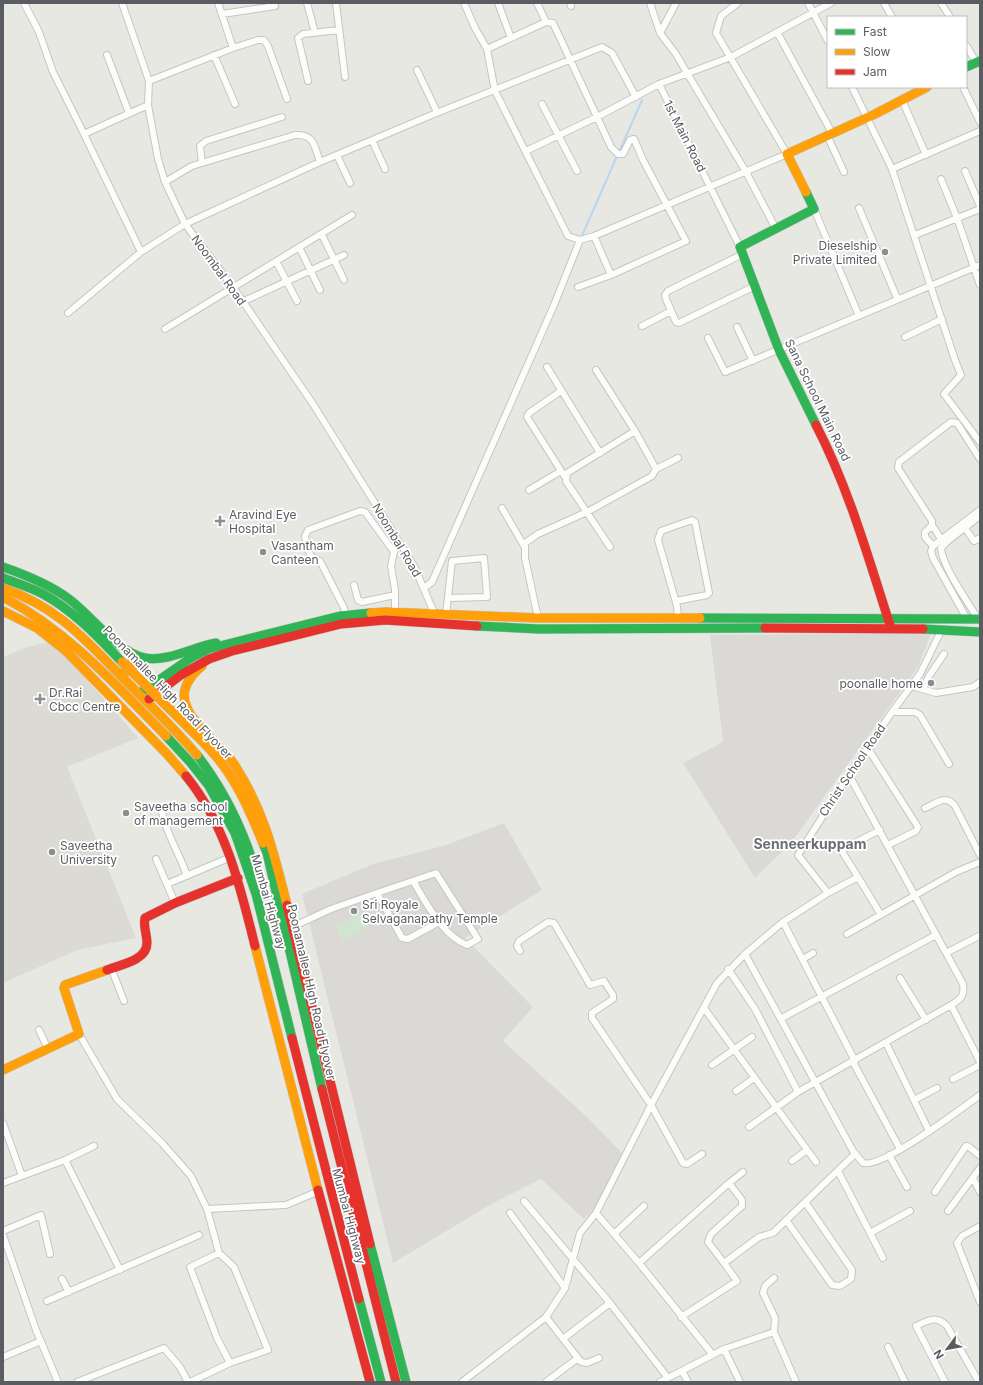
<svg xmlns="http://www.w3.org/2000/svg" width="983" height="1385" font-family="Inter,sans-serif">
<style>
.industrial{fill:#dad9d6}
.education{fill:#dbdad3}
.green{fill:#d1e4d0}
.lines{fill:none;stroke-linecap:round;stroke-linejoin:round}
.stream{stroke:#b8d6f1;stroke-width:2}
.street-casing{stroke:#c5c5c5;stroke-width:8}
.fast-casing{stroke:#c4c5c3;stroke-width:10}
.slow-casing{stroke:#c4c5c3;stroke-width:10}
.jam-casing{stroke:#c4c5c3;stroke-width:10}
.street{stroke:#fcfcfb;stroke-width:6}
.fast{stroke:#30b455;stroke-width:9}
.slow{stroke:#ff9f0a;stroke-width:9}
.jam{stroke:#e5322d;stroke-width:9}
.slow-bridge-casing{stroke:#bcb294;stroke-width:10;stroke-linecap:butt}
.slow-bridge{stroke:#ff9f0a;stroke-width:9}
.poi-dot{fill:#8b8d8e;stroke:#fff;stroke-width:1.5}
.labels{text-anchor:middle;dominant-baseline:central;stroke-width:3.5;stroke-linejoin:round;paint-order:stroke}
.street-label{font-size:12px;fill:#595c60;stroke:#fff}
.poi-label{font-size:12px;fill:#595c60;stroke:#fff;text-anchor:start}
.quarter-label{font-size:14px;font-weight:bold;fill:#6a6e72;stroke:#fff}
</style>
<rect width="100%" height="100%" fill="#e8e8e3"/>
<path class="industrial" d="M931 633 918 667 791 843 755 878 683 763 723 742 710 635Z
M504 823 542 890 465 938 533 1007 503 1041 587 1117 628 1159 609 1193 584 1219 541 1179 493 1203 393 1263 302 894 373 864 443 846Z"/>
<path class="education" d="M53 641 138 738 67 767 136 938 77 950 3 983V657L24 648Z"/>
<path class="green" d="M360 913 368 927 342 942 336 927Z"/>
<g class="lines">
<path class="stream" d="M619 152 642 100
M581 238 617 156
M456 520 466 498"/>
<g class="street-casing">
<path id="street" d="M24 3 39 32 53 72 84 134
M122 3 149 81 148 105 84 134 141 252 185 224 233 287 313 404 414 566 435 615
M218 3 233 48
M307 3 315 33
M336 3 345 77
M464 3 475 28 487 49 495 91 568 236 580 240 594 236 787 154 716 33 721 16 738 3
M498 3 511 38
M537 3 546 22
M570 3 571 6
M650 3 660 33 676 54 687 73 746 172 776 229
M808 3 828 41
M884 3 892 17
M941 3 950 17
M222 14 275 6
M777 32 832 133
M660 33 676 3
M966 45 976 62
M487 49 546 22 553 23 611 147 618 154H623L630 140 634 139 643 160 686 241 611 275 594 236
M107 55 129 113
M214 55 235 104
M417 70 437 112
M149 81 233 48 258 40H264L268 46 287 99
M308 81 298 38 303 34 339 30
M659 84 740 247
M852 87 892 169 955 360 961 375 944 394 980 442
M963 87 980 122
M903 102 926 155
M542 104 577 171
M148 105 158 159 165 182 185 224 320 162 434 114 602 47 612 53 636 97
M827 135 844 172
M372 140 385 169
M526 151 597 117 659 84 731 57 831 3
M337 155 350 183
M202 163 200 146 206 141 282 117
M892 169 980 131
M965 171 980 206
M941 179 957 218 980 285
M165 182 192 166 295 135C315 134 314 146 320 162
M859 208 897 298
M814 209 859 316
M915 235 980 209
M323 237 344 280
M301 251 320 290
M743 254 668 291 665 295 666 299 676 322 679 323 755 286
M278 265 297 301
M578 287 611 275
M242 302 344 255
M68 313 141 252
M642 326 671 311
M737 327 753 361
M165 329 352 215
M905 337 942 319
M708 338 725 372 980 265
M547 367 600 453
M596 370 635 431 656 469 678 458
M561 391 529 413 527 417 565 477
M529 490 561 471
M502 508 524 546
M930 528H934L941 539
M965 528 974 541 980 538
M933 546 925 537V532L932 525V521L898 468 899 462 951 422 957 423 980 459
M610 547 566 481 567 473 635 431
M354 585 358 600 362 602 395 595
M424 588 432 582 554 305 580 240
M676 601 707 595 709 593 695 522 692 520 661 531 658 540 677 606 678 618
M346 615 344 608 320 561C308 558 307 547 305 536L308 530 360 511 365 512 394 552 391 566 395 590V612
M446 615 452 561 484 558 487 597 448 598
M538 618 525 558V543L538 534 587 512 652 476 656 469
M967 619 933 558 931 551 933 546 980 510
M978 619C968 602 942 566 941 548L949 540 980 516
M912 686 936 693 973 687 980 682
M923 689 929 676 944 654
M892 712H915L920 715 949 764
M867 747 918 827 916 831 888 845
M925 808C937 803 946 794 955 806L980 855
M162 812C166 834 180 854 187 876
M156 859 175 903
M858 877 843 853V849L880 830
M167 884 231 857
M377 893 436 873 478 939 467 945C442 935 427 904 413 881
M828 893 858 877 881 915
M783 922 855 1061
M292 927 331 909 377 893 402 938 408 939 439 922
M847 934 956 872 980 862
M520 951 517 946 519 941 548 922 554 923 590 985 604 981 613 995V999L592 1013V1018L651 1105 683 1163 687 1164 702 1154
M946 953 979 936
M745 954 853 1151 863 1163C882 1169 961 1109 980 1095
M803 959 813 953
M111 968 124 1001
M728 969 755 1009 798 1092
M900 978 926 1020
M951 1005 980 1062
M704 1008 816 1162
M782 1018 936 935
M39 1030 48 1049
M79 1034 117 1099 162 1143 191 1176 207 1209
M886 1043 929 1131
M853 1062 900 1149
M712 1065 752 1037
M953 1079 980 1065
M736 1091 754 1078
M914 1100 937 1088
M3 1123 22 1176
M749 1127 798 1092 951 1005C961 999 965 996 963 984L849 775
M889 1155 907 1187
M65 1160 120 1270
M792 1161 807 1150
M838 1171 883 1258
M973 1178 980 1192
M3 1183 65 1160 94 1146
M729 1183 743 1172
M935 1192 966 1146H968L980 1156
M524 1201 610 1303 668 1378
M948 1211 980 1168
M510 1213 565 1288
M596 1213 639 1263 713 1355
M786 1220 832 1285 840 1286 851 1279 852 1270 805 1202
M980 1226 962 1236 957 1243 980 1302
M3 1231 41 1215 50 1254
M870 1233 910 1211
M614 1234 644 1206
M3 1235 36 1330 58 1382
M219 1253 234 1267 268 1350 230 1363
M639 1263 729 1183 742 1200V1206L711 1234 708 1242 724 1263
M774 1278 765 1286 763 1293 775 1318 774 1332 796 1382
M62 1279 69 1292
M47 1301 199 1235
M546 1317 581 1362 587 1363 599 1358
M681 1317 737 1281 724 1263 759 1237 773 1233 855 1154
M564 1338 610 1303
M888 1347 905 1382
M724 1349 740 1382
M3 1357 41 1341
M682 1371 688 1382
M77 1382 164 1348 180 1367 188 1382
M190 1382 230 1363 217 1338 190 1267 219 1253 207 1209 286 1205 319 1191
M462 1382 546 1317 565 1288 580 1233 596 1213 651 1105 717 983 745 954 783 922 828 893 798 855 849 775 892 712 920 674 942 629
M546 1382 578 1358
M660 1382 724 1349 774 1332
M945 1382 916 1326C929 1320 936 1315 947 1326L979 1382"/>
</g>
<g class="fast-casing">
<path id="fast" d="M966 67 980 61
M806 192 814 209 740 247 779 350 816 425
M3 567C26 575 49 584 69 599 91 615 118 653 145 658 168 662 193 647 216 643
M3 578C16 583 30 587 43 594 74 611 98 637 122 662
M700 618 980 619
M477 626 539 629 765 628
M923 629 980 632
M143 691 191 658 208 649 340 616 371 613
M166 736 190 762 209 786 235 833 256 894 292 1038
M197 755C225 791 243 829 256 872
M263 843 267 853 322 1089
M370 1244 406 1382
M359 1299 381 1382"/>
</g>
<g class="slow-casing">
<path id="slow" d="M806 192 787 154 875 114 927 87
M3 588C61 609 85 640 127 682 151 706 175 729 197 755
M3 597C68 631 116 685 166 736
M3 611 37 628 66 651 167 754 186 776
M371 613 386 612 538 618H700
M202 666C190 676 180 689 186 705 192 724 222 746 234 764 264 810 274 853 287 905
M122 673 129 671 133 667 131 654
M180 719C191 731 204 742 214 754 237 780 250 812 263 843
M255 946 318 1190
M3 1070 79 1034 64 988 65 985 107 970"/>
</g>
<g class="jam-casing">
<path id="jam" d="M816 425C849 489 868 557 890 625
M765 628 923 629
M149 699 181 675 209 659 232 651 341 624 385 620 477 626
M186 776C226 825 240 886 255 946
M287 905 370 1244
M107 970C119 965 147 961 147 943 147 934 143 927 145 918L175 903 238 878
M292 1038 359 1299
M322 1089 396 1382
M318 1190 370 1382"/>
</g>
<use href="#street" class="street"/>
<use href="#fast" class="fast"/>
<use href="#slow" class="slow"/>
<use href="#jam" class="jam"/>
<g class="slow-bridge-casing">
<path id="slow-bridge" d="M122 662 180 719"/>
</g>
<use href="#slow-bridge" class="slow-bridge"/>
</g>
<g class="poi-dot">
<circle cx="885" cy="252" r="4"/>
<path d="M218 515h4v4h4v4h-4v4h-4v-4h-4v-4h4z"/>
<circle cx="263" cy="552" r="4"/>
<circle cx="931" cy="683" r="4"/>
<path d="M38 693h4v4h4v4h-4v4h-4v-4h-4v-4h4z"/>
<circle cx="126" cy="813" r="4"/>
<circle cx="52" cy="852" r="4"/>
<circle cx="354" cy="911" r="4"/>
</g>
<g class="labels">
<g class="street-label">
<text transform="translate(685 136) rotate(63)">1st Main Road</text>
<text transform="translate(219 270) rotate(54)">Noombal Road</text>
<text transform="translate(818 400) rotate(64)">Sana School Main Road</text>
<text transform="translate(397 540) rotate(59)">Noombal Road</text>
<text transform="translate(168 692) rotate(46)">Poonamallee High Road Flyover</text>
<text transform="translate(852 770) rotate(-56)">Christ School Road</text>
<text transform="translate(269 902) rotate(74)">Mumbai Highway</text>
<text transform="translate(312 992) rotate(77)">Poonamallee High Road Flyover</text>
<text transform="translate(349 1216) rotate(75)">Mumbai Highway</text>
</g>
<g class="poi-label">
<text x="877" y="245" text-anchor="end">Dieselship<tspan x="877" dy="14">Private Limited</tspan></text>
<text x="229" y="514">Aravind Eye<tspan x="229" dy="14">Hospital</tspan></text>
<text x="271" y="545">Vasantham<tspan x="271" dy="14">Canteen</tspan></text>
<text x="923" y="683" text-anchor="end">poonalle home</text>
<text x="49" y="692">Dr.Rai<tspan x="49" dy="14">Cbcc Centre</tspan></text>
<text x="134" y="806">Saveetha school<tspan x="134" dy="14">of management</tspan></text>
<text x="60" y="845">Saveetha<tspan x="60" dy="14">University</tspan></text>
<text x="362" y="904">Sri Royale<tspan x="362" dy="14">Selvaganapathy Temple</tspan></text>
</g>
<g class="quarter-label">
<text x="810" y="843">Senneerkuppam</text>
</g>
</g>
<rect width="983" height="1385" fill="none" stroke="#595c60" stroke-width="8"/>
<rect x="827" y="16" width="140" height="72" fill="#ffffff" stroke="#bdbebf"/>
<rect x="835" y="29" width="20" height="6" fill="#30b455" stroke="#bdbebf"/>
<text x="863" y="36" font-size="12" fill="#595c60">Fast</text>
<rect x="835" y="49" width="20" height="6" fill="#ff9f0a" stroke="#bdbebf"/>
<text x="863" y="56" font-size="12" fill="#595c60">Slow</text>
<rect x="835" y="69" width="20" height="6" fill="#e5322d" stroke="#bdbebf"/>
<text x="863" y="76" font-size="12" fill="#595c60">Jam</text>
<g transform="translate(947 1349) rotate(238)" stroke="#ffffff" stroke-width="3" paint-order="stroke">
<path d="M0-3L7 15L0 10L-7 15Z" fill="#595c60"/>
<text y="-6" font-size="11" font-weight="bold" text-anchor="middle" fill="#595c60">N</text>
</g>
</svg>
